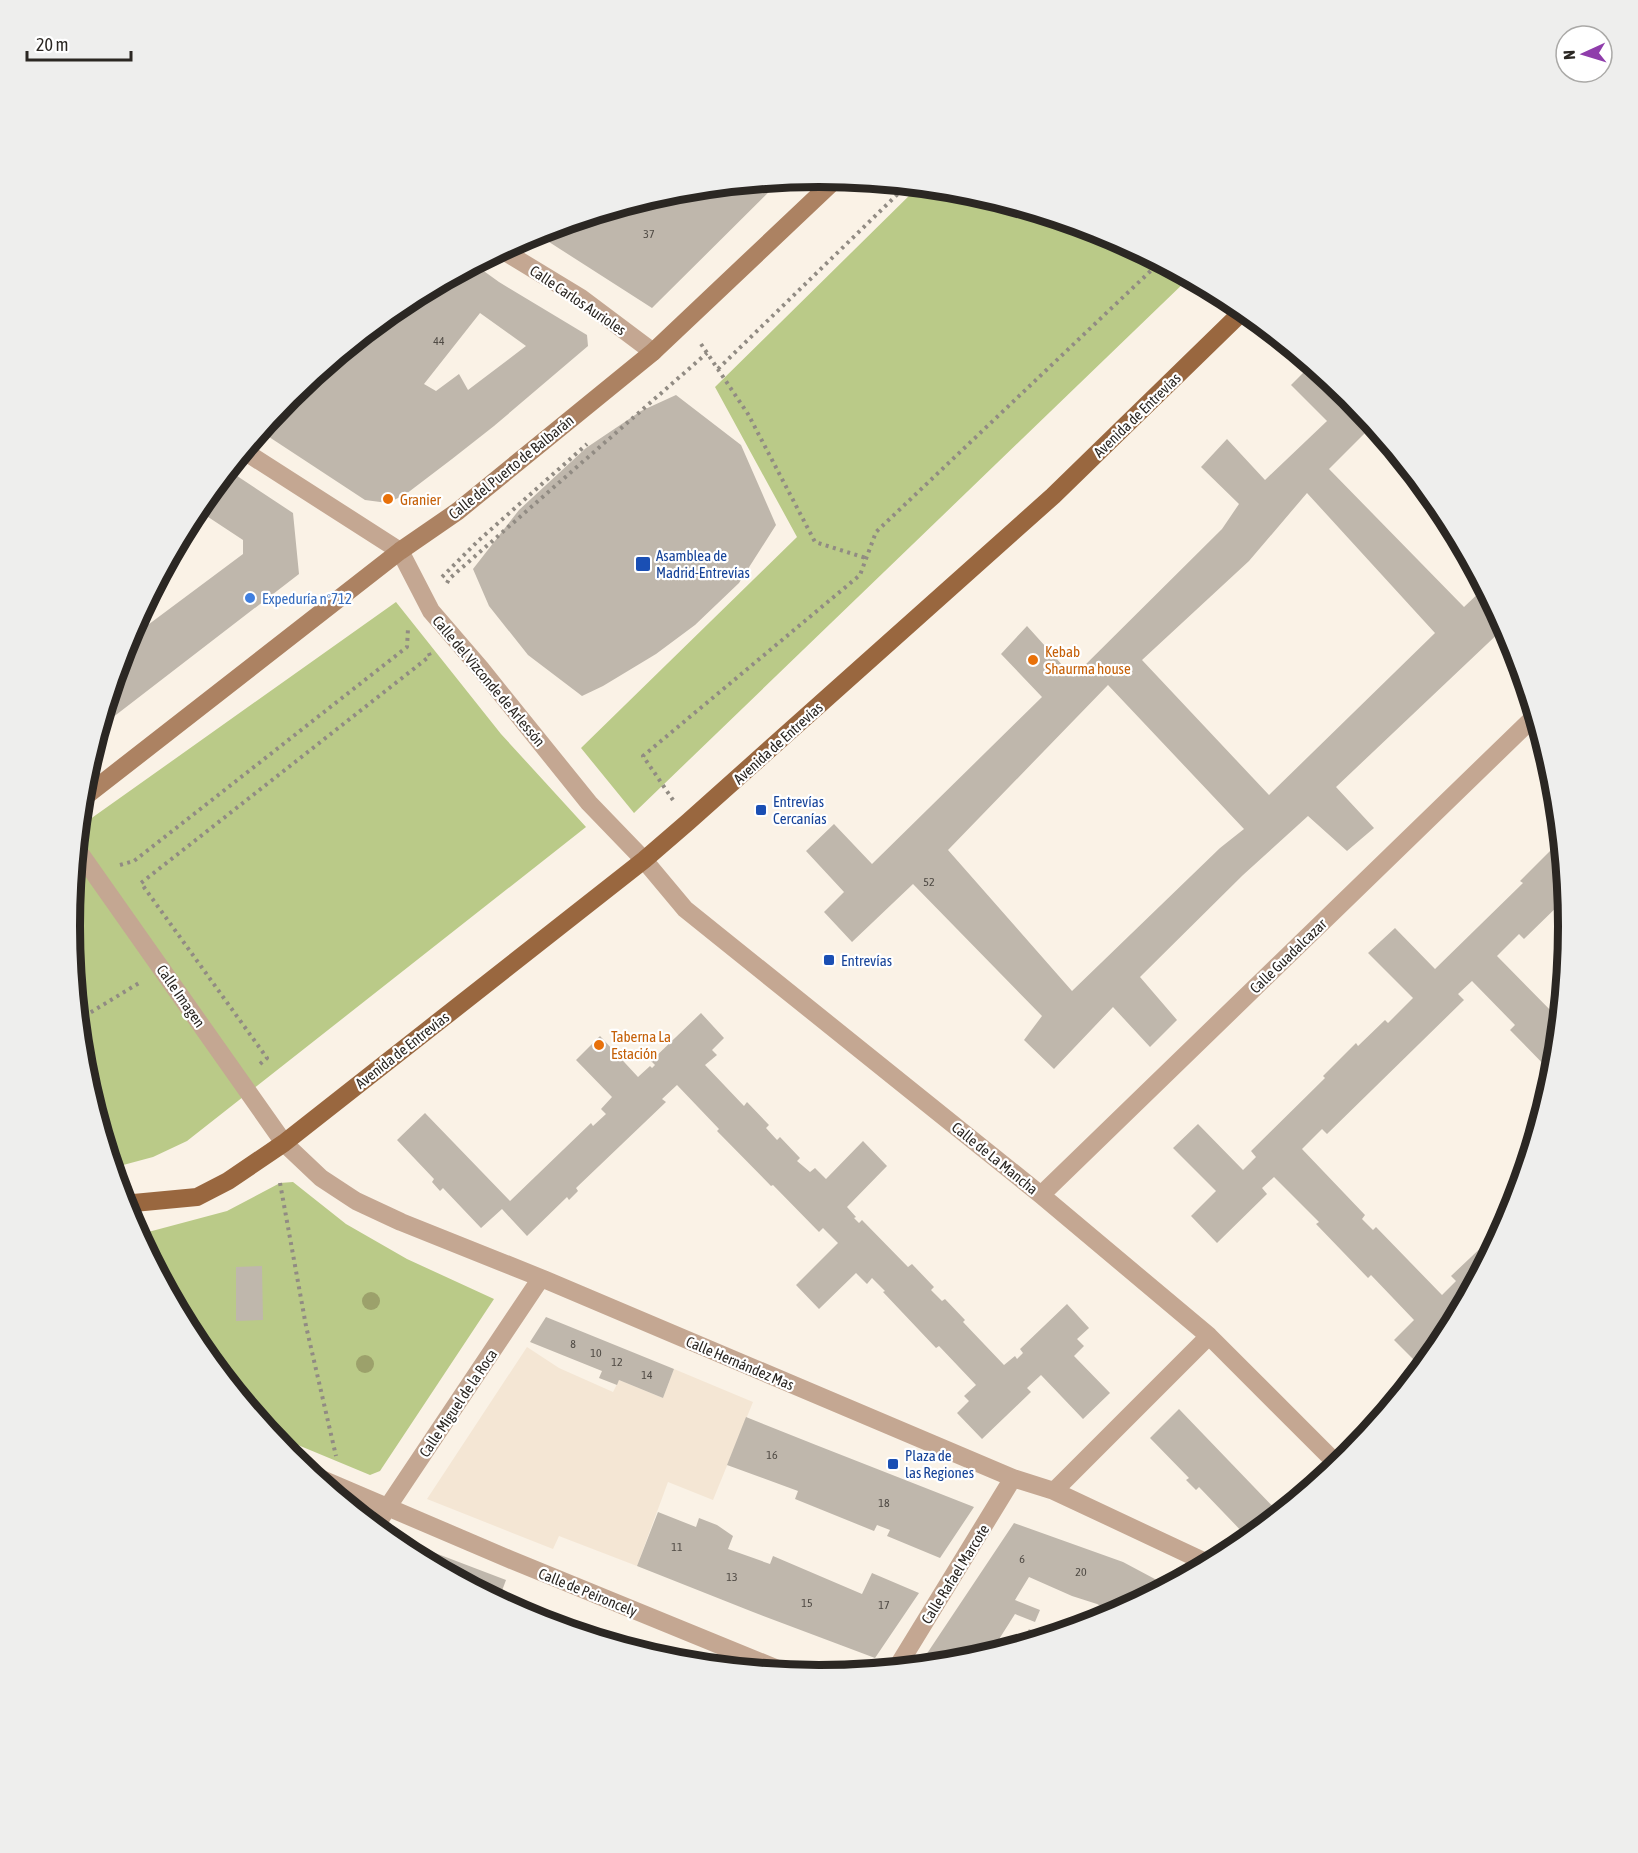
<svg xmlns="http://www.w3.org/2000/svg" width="1638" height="1853" font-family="'Asap Condensed',sans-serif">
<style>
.built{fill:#f4e6d4}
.green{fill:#baca88}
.building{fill:#bfb7ac;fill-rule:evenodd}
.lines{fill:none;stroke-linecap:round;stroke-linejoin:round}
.path{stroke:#918b83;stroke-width:4;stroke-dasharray:3 4.5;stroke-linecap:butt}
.street{stroke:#c4a792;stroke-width:18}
.secondary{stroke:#ac8262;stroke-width:18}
.primary{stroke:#99673f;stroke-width:18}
.tree{fill:#9ca16b}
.food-dot{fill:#e8710a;stroke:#fff;stroke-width:2}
.transit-dot{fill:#1a4fb4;stroke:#fff;stroke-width:2}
.shop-dot{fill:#3f7fe0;stroke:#fff;stroke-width:2}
.labels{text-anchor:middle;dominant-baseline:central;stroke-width:4.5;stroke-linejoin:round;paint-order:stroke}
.number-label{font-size:12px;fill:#504b45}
.street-label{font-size:15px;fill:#2b2723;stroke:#fff}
.food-label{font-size:15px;fill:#c56008;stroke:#fff;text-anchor:start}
.transit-label{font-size:15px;fill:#164399;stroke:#fff;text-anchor:start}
.shop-label{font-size:15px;fill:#366cbe;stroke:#fff;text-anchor:start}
.rim{fill:none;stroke:#2b2723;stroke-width:8}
</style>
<rect width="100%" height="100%" fill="#faf2e6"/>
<path class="built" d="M527 1347 559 1368 613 1392 619 1380 663 1398 674 1369 753 1402 713 1500 668 1482 637 1566 559 1536 553 1549 427 1499Z"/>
<path class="green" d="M919 186 966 191 1106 234 1189 278 634 813 581 748 797 537 715 387Z
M396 602 501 734 586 827 187 1141 153 1157 112 1168 83 1072 69 926 79 827Z
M293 1182 346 1224 407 1259 494 1299 380 1471 370 1475 269 1433 195 1343 137 1235 227 1211 280 1183Z"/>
<path class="building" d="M781 180 652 308 535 233 673 191Z
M474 264 499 282 587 335 588 346 494 426 452 459 406 494 388 503 365 500 260 431 289 396 403 303ZM480 313 526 346 468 390 459 374 436 391 424 384Z
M1311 365 1350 396 1373 425 1329 469 1464 607 1484 588 1505 627 1336 787 1374 828 1347 851 1308 816 1243 875 1140 977 1177 1020 1150 1047 1113 1007 1054 1069 1024 1040 1042 1016 913 884 852 942 824 912 844 892 806 851 834 824 872 864 1042 697 1001 654 1027 626 1073 677 1222 529 1239 504 1201 467 1227 439 1265 480 1327 421 1291 385ZM1307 493 1435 633 1269 795 1142 660 1249 561ZM1108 685 1244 829 1220 848 1072 991 948 850Z
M676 395 741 445 776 525 739 583 695 625 656 654 603 686 582 696 528 655 489 606 473 569 519 510 586 448 641 411Z
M228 470 293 513 299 574 99 728 125 642 243 554V540L196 509Z
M1561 845 1566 898 1524 939 1519 934 1497 956 1560 1020 1554 1075 1510 1030 1515 1025 1472 981 1458 994 1464 1000 1327 1134 1322 1129 1302 1149 1365 1215 1362 1219 1373 1230 1376 1227 1442 1295 1456 1281 1451 1276 1507 1223 1444 1340 1419 1365 1394 1340 1414 1320 1371 1275 1368 1278 1316 1224 1319 1222 1274 1177 1262 1188 1267 1194 1217 1243 1191 1216 1216 1191 1173 1148 1198 1124 1243 1170 1256 1157 1251 1151 1325 1078 1323 1076 1356 1043 1358 1046 1385 1020 1388 1023 1413 998 1368 953 1395 928 1435 969 1523 883 1520 881 1553 848 1555 851Z
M701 1013 724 1038 712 1050 717 1055 705 1065 744 1106 747 1102 769 1125 766 1128 777 1140 780 1137 800 1158 797 1161 810 1172 815 1168 826 1179 863 1141 887 1166 847 1207 856 1217 854 1218 859 1223 862 1220 908 1267 912 1264 934 1287 931 1290 942 1301 945 1299 965 1320 963 1322 1004 1365 1015 1356 1017 1359 1023 1353 1020 1349 1067 1304 1089 1328 1077 1339 1084 1346 1074 1356 1110 1393 1083 1419 1041 1375 1027 1388 1031 1392 982 1439 957 1413 969 1401 964 1396 976 1385 939 1346 936 1348 883 1292 885 1291 872 1278 867 1284 856 1273 819 1309 796 1285 838 1243 823 1228 819 1232 773 1185 771 1186 717 1131 719 1129 677 1085 662 1099 666 1102 576 1188 578 1191 569 1200 567 1197 527 1236 502 1209 481 1228 443 1188 440 1191 432 1182 434 1179 397 1140 425 1113 510 1201 591 1123 593 1126 606 1114 601 1109 612 1097 576 1060 600 1036 638 1077 650 1066 652 1068 655 1065 651 1061Z
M262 1266 263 1320 236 1321V1267Z
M546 1317 674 1369 663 1398 619 1380 617 1385 599 1378 602 1371 530 1342Z
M1179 1409 1280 1514 1249 1539 1199 1487 1196 1490 1186 1480 1189 1478 1150 1438Z
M746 1417 816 1445 974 1507 940 1558 887 1536 890 1530 877 1525 874 1531 795 1499 798 1491 727 1465Z
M658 1512 696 1527 699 1518 717 1525 733 1536 728 1549 770 1564 773 1556 862 1594 872 1573 919 1593 875 1658 753 1612 637 1566Z
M1014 1523 1123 1562 1168 1586 1116 1614 1097 1604 1072 1596 1029 1577 1015 1600 1040 1610 1035 1622 1015 1614 989 1655 965 1662 918 1667Z
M401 1540 506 1580 500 1596 603 1639V1641L532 1619 402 1550 397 1546Z
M1029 1629 1047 1637 1017 1646Z"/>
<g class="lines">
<path class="path" d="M701 344 748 414 815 542 866 558
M718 369 907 185
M442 577 479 540 587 444
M447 583 449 579 707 353
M673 800 643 756 860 575 876 532 1160 262
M120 865 134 861 407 647 408 629 410 627
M70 914 79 907V901
M78 1020 139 983
M260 1064 267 1058 141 883 430 656 428 651
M280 1183 306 1326 336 1456"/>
<path class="street" d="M502 250 581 298 653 352
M244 451 400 551 431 611 481 669 589 803 644 860 685 909 1041 1195 1209 1336 1339 1466
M77 849 284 1143 321 1178 356 1201 401 1222 541 1278 1013 1478 1054 1491 1201 1560 1207 1566
M1041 1195 1535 716
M310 1474 509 1559 790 1674
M1054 1491 1209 1336
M375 1528 387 1508 541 1278
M896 1669 1013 1478"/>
<path class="secondary" d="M82 799 400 551 458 511 653 352 837 178"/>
<path class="primary" d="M123 1204 197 1197 228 1181 284 1143 644 860 688 822 1053 496 1244 310"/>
</g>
<g class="tree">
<circle cx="371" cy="1301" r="9"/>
<circle cx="365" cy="1364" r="9"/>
</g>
<g class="food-dot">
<circle cx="388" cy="499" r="6"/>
<circle cx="1033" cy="660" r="6"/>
<circle cx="599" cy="1045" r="6"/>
</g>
<g class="transit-dot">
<rect x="635" y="556" width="16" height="16" rx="3"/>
<rect x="755" y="804" width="12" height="12" rx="3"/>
<rect x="823" y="954" width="12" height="12" rx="3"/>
<rect x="887" y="1458" width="12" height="12" rx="3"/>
</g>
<circle class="shop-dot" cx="250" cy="598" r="6"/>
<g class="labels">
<g class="number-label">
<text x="649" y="234">37</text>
<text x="439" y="341">44</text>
<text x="929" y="882">52</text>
<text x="573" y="1344">8</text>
<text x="596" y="1353">10</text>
<text x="617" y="1362">12</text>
<text x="647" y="1375">14</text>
<text x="772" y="1455">16</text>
<text x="884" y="1503">18</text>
<text x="677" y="1547">11</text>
<text x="1022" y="1559">6</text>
<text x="1081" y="1572">20</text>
<text x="732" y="1577">13</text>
<text x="807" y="1603">15</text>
<text x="884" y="1605">17</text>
</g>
<g class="street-label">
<text transform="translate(578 300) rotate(34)">Calle Carlos Aurioles</text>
<text transform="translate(1137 415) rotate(-44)">Avenida de Entrevías</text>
<text transform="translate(511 467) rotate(-39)">Calle del Puerto de Balbarán</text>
<text transform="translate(489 681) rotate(50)">Calle del Vizconde de Arlessón</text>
<text transform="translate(778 743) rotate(-42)">Avenida de Entrevías</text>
<text transform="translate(1288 956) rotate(-44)">Calle Guadalcazar</text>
<text transform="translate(181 996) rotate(55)">Calle Imagen</text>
<text transform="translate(402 1050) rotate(-38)">Avenida de Entrevías</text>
<text transform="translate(995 1158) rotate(39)">Calle de La Mancha</text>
<text transform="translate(740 1363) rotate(23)">Calle Hernández Mas</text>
<text transform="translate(458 1403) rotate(-56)">Calle Miguel de la Roca</text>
<text transform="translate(955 1574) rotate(-58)">Calle Rafael Marcote</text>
<text transform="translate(588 1592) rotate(22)">Calle de Peironcely</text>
</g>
<g class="food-label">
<text x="400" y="499">Granier</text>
<text x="1045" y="651">Kebab<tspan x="1045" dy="17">Shaurma house</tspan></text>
<text x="611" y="1036">Taberna La<tspan x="611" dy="17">Estación</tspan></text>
</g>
<g class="transit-label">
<text x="656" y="555">Asamblea de<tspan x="656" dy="17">Madrid-Entrevías</tspan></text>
<text x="773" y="801">Entrevías<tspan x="773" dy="17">Cercanías</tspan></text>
<text x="841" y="960">Entrevías</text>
<text x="905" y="1455">Plaza de<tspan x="905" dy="17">las Regiones</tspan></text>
</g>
<g class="shop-label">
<text x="262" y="598">Expeduría nº712</text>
</g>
</g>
<path d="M0 0H1638V1853H0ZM80 926a739 739 0 1 1 1478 0a739 739 0 1 1-1478 0Z" fill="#eeeeed" fill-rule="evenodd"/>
<path class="rim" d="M80 926a739 739 0 1 1 1478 0a739 739 0 1 1-1478 0Z"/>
<g transform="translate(1584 54) rotate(266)"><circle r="28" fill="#ffffff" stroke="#aaa9a7" stroke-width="1.5"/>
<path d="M0-4.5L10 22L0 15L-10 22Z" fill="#8f3dab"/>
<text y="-9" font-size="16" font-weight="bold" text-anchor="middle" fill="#2b2723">N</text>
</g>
<path d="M27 51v9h104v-9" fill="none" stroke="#2b2723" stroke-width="3"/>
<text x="36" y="51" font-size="18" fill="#2b2723" stroke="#ffffff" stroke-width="4.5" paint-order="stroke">20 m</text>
</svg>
